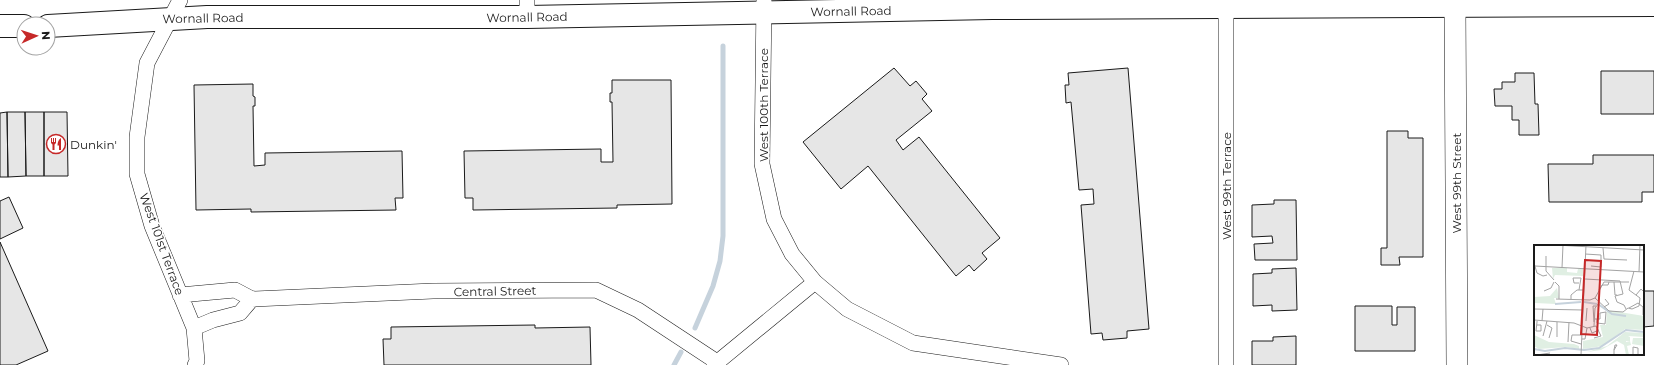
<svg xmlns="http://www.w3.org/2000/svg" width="1654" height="365" font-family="Montserrat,sans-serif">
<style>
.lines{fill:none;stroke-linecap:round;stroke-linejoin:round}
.stream{stroke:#c6d2dc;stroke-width:5}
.building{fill:#e6e6e6;stroke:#1a1a1a}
.street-casing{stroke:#1a1a1a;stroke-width:16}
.secondary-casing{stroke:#1a1a1a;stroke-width:22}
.primary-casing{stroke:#1a1a1a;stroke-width:24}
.street{stroke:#fff;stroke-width:15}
.secondary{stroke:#fff;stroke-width:21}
.primary{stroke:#fff;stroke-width:22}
.labels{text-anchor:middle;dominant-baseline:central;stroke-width:3;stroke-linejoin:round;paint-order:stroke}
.street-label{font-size:12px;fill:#1a1a1a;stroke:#fff}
.poi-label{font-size:12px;fill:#1a1a1a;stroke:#fff;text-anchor:start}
.inset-river{fill:none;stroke:#c6d2dc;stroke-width:2}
.inset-road{fill:none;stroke:#a3a3a3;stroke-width:1}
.view{fill:#c62828;fill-opacity:0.15;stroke:#c62828;stroke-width:2}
.inset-edge{fill:none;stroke:#1a1a1a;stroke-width:2}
</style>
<rect width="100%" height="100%" fill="#fff"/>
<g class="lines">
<path class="stream" d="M695 328 713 286 720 261 723 236V46
M674 365 681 352"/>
</g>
<path class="building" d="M894 68 910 86 916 81 927 94 922 99 932 111 896 140 903 150 919 137 1000 238 982 253 987 259 974 271 969 265 956 276 868 166 841 189 803 142Z
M1128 68 1149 329 1127 331V338L1103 340 1102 333 1091 334 1081 205 1094 204 1093 189 1079 190 1071 102 1066 103 1065 85H1069L1068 73Z
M1601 71H1654V114H1601Z
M1515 73H1534L1535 104H1538L1539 135H1519V120H1512V106H1495L1494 89H1502V82H1515Z
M612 80H671L672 204 617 205V208L473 210V198H465L464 151 601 149V162H613L612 102H610V93H612Z
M253 84V96L255 97V106H253L254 166 265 165V153L402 151 403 198H395L396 210 251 212V209L196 210 194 85Z
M7 112H25L26 176 8 177Z
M7 112 8 177H0V113Z
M25 112H44V176H26Z
M44 112H67L68 176H44Z
M1387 131H1408V138H1423V257H1399L1400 265H1381V248H1387Z
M1593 155H1654V192H1642V202H1549L1548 164H1593Z
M9 197 23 228 0 239V201Z
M1274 200H1296L1297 260H1255L1254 244 1273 243 1272 236 1252 237V205L1274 204Z
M0 242 48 351 16 365H0Z
M1296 268 1297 310 1272 311V305L1253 306V274L1272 273V269Z
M1643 291H1654V326L1643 327Z
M1355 306H1392V325H1397V307H1415V351H1355Z
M535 325V328L590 327 591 365H384L383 339H391V327Z
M1296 336V365H1252V341H1273V337Z"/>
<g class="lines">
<g class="street-casing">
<path id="street" d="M180 0 147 63 137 137V174L152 226 194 328 197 361 195 365
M527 0V17
M764 0 762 164 774 219 792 254 815 282 847 309 913 343 1061 365
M1226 7V365
M180 295 235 290 252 299 433 291 596 290 638 310 717 362
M194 328 213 320 240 313 252 299
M714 365 815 282"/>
</g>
<g class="secondary-casing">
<path id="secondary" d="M1455 5 1457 365"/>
</g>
<g class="primary-casing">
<path id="primary" d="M0 26H24
M48 26 207 17H527L992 8 1654 5"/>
</g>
<use href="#street" class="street"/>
<use href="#secondary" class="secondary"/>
<use href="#primary" class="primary"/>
</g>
<defs>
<g id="restaurant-ring" transform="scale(1)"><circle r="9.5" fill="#fff" stroke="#c62828" stroke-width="1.5"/><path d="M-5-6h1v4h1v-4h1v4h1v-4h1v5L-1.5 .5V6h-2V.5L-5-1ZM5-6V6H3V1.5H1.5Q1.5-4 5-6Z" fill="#c62828"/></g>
</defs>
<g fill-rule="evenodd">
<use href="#restaurant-ring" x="56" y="144"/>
</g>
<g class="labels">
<g class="street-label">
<text transform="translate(851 11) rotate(-1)">Wornall Road</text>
<text transform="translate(527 17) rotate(-1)">Wornall Road</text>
<text transform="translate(203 18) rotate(-1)">Wornall Road</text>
<text transform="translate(763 105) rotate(-90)">West 100th Terrace</text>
<text transform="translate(1456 183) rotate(-90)">West 99th Street</text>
<text transform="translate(1226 186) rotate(-90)">West 99th Terrace</text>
<text transform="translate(162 244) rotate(70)">West 101st Terrace</text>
<text transform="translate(495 291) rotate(-1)">Central Street</text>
</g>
<g class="poi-label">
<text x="70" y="144">Dunkin'</text>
</g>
</g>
<g transform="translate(1534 245)">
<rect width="110" height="110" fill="#fff"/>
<path d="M18 23H33V27L43 28 44 24H49V31L21 30 19 34ZM23 43 25 53H20L22 59 1 58 0 52 16 51ZM73 65 110 71V85L91 84 69 101 49 104V96L69 92 66 80H72ZM91 87 110 88V92L94 91 96 92V96H92V91V97L96 96 97 100 93 101 95 110H92L90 100 83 96 67 105 53 107 73 101ZM0 90 15 97 40 99 45 101V104L32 102 5 104 0 101ZM99 93H110V101L98 99Z" fill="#e0efe3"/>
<path class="inset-river" d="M50 57 63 59M21 59 47 57M64 59 78 69 92 71M0 104 11 106 31 103 50 105 65 103 92 85 110 87"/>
<path class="inset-road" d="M22 0 110 5M69 3 70 14 93 15M51 9 67 10V22L57 21M12 11V26L20 35M0 18 3 28 9 31 13 30M1 21 110 27M28 23 29 0M100 26 95 45 106 53 105 61M105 27 106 0M51 34 86 36 89 49 81 51 83 57 90 60 92 64M21 37 25 41V54M80 37 81 50H83M45 45 47 33H39L40 38H45M65 45 68 40H74L75 37M10 46 17 43 20 37M102 50 107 44 110 47M61 53 75 66 89 67 94 63 98 64 105 61M61 53 70 37H95M22 54 56 55 61 53M37 55V50L43 45H49M70 62 75 59 71 54M95 63 104 58 109 62V70M0 64 49 65M61 74H63V78L71 79 72 67 66 68V74H63M0 75 40 78 53 83 62 81M8 76 9 64M52 76 53 63M60 77 59 61H62M3 80H7V86H2L3 77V76M13 80 18 83 15 93M60 81 61 63 65 58M56 83 58 88 65 85M9 91 13 76M23 92V77M60 93 67 91 62 81M48 94H51L53 83M34 97 35 77M47 99 37 96 38 90H48M3 110 16 108M47 110 52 0M80 110V105L81 100H83L80 105M99 110V102L104 103V110"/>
<path class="view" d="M51 15 67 16 63 90 47 89Z"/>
<rect width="110" height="110" class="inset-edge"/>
</g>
<g transform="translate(36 36) rotate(87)"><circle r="19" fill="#ffffff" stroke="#a3a3a3"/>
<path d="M0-3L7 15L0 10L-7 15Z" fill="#c62828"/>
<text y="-6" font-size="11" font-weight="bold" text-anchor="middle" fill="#1a1a1a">N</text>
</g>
</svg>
